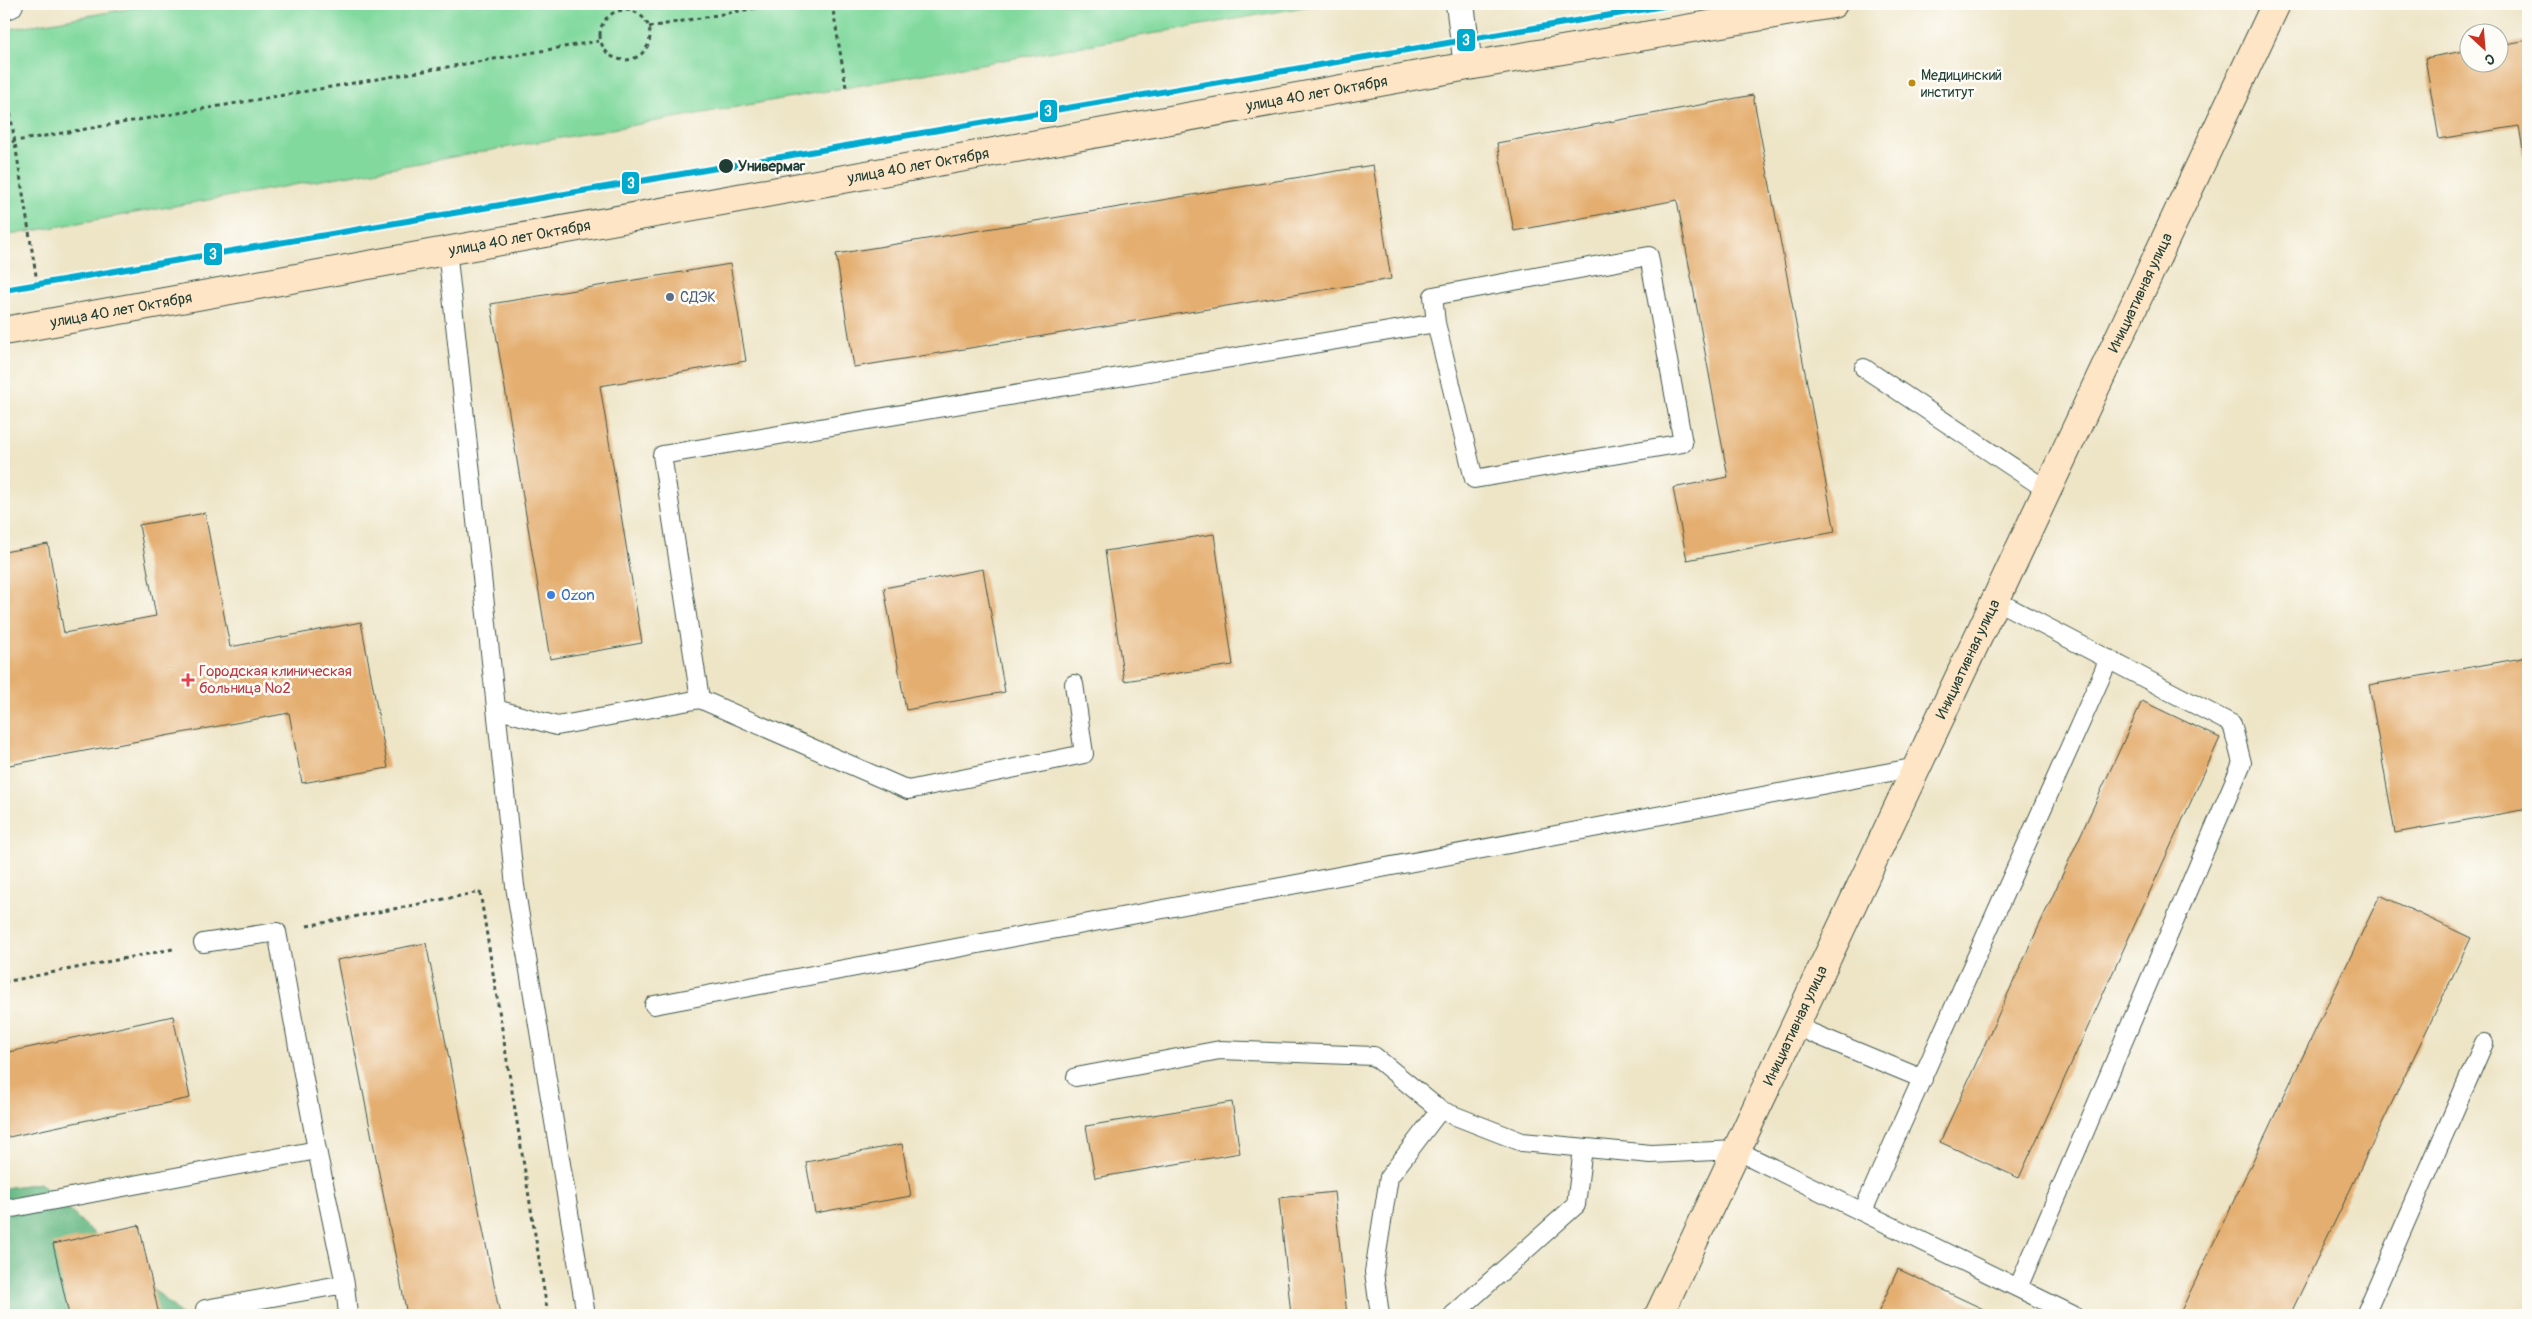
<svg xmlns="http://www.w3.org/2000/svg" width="2532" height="1319" font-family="Pangolin,sans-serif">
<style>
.green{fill:#81d99e;stroke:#508b69}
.forest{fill:#68b985;stroke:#447b5c}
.building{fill:#e4ae70}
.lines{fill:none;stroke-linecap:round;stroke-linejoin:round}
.lane-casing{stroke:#3e564a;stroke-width:20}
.street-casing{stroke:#3e564a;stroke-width:30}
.secondary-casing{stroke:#3e564a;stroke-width:30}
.path{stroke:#3e564a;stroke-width:3;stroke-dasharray:4 4;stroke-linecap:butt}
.lane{stroke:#fff;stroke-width:18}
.street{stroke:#fff;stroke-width:28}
.secondary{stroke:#fde5c5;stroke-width:28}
.tram-1-casing{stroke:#fdfcf7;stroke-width:10}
.tram-1{stroke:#00a9ce;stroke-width:6}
.bus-dot{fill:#c18c0d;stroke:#fdfcf7;stroke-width:2}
.stop-dot{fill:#1f3d34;stroke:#fdfcf7;stroke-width:2}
.service-dot{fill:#5c6f8a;stroke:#fdfcf7;stroke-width:2}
.shop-dot{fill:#3f7fe0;stroke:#fdfcf7;stroke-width:2}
.health-dot{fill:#e0444e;stroke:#fdfcf7;stroke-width:2}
.labels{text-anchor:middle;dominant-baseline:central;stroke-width:5;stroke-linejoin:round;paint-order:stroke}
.bus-label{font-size:14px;fill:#1f3d34;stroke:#fdfcf7;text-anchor:start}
.street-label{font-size:15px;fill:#1f3d34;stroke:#fdfcf7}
.stop-label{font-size:15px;font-weight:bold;fill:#1f3d34;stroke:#fdfcf7;text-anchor:start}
.service-label{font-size:15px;fill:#4e5e75;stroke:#fdfcf7;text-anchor:start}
.shop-label{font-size:15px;fill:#366cbe;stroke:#fdfcf7;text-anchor:start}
.health-label{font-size:15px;fill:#be3a42;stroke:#fdfcf7;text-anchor:start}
.line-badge{stroke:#fdfcf7;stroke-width:2}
.badge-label{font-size:14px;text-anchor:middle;font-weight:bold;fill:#fff}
</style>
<rect width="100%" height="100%" fill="#fdfcf7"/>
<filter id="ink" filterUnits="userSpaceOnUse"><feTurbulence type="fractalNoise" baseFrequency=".02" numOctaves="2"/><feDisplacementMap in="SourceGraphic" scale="10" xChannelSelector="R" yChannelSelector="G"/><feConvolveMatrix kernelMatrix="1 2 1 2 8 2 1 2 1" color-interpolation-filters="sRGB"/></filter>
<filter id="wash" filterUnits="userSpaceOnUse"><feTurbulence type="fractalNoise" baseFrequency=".0096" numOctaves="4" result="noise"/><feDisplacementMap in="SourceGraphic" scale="20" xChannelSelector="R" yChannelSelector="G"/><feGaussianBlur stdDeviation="1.12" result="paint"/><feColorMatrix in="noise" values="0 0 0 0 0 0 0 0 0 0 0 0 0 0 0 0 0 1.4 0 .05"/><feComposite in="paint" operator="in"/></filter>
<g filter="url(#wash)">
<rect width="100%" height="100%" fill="#eee5c7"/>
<path class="green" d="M156 4H1321L4 236V30Z"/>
<path class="forest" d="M40 1183 182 1315H4V1188Z"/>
<g id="blocks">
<path class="building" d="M2528 40V174H2527L2519 126 2439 139 2425 58 2470 50V62H2500V45Z
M1753 95 1835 532 1687 560 1673 488 1728 477 1677 200 1514 231 1497 143Z
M1373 165 1391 279 854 367 836 254Z
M730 264 746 361 600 386 642 643 550 659 491 304Z
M205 513 230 647 361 622 388 768 302 783 289 713 4 766V552L48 544 64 633 156 616 139 525Z
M1214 534 1233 665 1124 681 1105 551Z
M983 569 1005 692 906 710 884 588Z
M2528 657V809L2395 833 2369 685Z
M2142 701 2220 738 2019 1178 1940 1142Z
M2380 895 2471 938 2290 1315H2185L2180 1313Z
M426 943 500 1315H407L337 960Z
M173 1016 190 1098 4 1138V1053Z
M1232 1102 1240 1153 1095 1178 1086 1126Z
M902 1144 911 1196 815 1213 806 1162Z
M1334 1192 1347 1315H1291L1279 1198Z
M139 1225 159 1315H69L53 1244Z
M1898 1269 1996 1315H1877Z"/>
</g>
</g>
<g filter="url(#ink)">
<use href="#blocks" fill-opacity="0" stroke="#3e564a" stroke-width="1"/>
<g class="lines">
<g class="lane-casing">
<path id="lane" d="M447 249 515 886 586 1315
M1864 368 2047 490
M1995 600 2232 724 2242 763 2018 1288
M700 699 908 790 1084 754 1074 684
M496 709 557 726 700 699 662 455 1436 323 1433 296 1649 256 1683 443 1474 479 1436 323
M203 943 277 932 317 1150
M654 1005 1917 767
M1795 1026 1923 1079
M1076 1077 1220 1050 1374 1056 1440 1110 1522 1142 1651 1154 1736 1150 2073 1315
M4 1206 13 1208 317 1150 345 1284 348 1315
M1863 1211 2109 659
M205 1309 345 1284
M1380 1315 1374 1272 1389 1177 1440 1110
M1453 1315 1576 1205 1583 1148
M2365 1315 2484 1043"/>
</g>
<g class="street-casing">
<path id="street" d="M1460 4 1468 66
M4 5 9 4"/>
</g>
<g class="secondary-casing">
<g id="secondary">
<path id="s1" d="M4 331 1468 66 1833 4"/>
<path id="s2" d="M1659 1315 2276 4"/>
</g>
</g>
<path class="path" d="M832 4 846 87
M600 35a25 25 0 1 1 50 0a25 25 0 1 1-50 0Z
M649 27 779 4
M4 74 38 288
M4 143 599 41
M480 892 548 1315
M307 926 480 892
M4 982 173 949"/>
<use href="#lane" class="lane"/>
<use href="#street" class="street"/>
<use href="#secondary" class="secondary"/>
<g class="tram-1-casing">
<path id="tram-1" d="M4 290 1675 4"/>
</g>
<use href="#tram-1" class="tram-1"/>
</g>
</g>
<circle class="bus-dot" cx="1912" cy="83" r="4.5"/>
<circle class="stop-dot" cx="726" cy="166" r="8"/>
<circle class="service-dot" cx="670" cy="297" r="5"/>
<circle class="shop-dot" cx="551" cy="595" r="5"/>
<path class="health-dot" d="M185.5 672.5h5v5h5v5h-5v5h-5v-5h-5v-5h5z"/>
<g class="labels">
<g class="bus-label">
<text x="1921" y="75">Медицинский<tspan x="1921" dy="17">институт</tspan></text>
</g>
<g class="street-label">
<text stroke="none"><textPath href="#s1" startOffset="1334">улица 40 лет Октября</textPath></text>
<text stroke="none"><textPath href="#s1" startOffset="929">улица 40 лет Октября</textPath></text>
<text stroke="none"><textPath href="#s1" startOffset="524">улица 40 лет Октября</textPath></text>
<text stroke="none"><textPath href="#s2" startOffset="1130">Инициативная улица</textPath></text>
<text stroke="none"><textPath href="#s1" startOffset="119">улица 40 лет Октября</textPath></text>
<text stroke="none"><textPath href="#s2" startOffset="725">Инициативная улица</textPath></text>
<text stroke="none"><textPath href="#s2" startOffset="320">Инициативная улица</textPath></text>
</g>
<g class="stop-label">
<text x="738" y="166">Универмаг</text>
</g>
<g class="service-label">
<text x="680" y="297">СДЭК</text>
</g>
<g class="shop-label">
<text x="561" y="595">Ozon</text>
</g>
<g class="health-label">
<text x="199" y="671">Городская клиническая<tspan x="199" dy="17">больница №2</tspan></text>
</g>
</g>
<g class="line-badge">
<rect x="1456" y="28" width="20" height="24" rx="5" fill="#00a9ce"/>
<rect x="1039" y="99" width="19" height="24" rx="5" fill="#00a9ce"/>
<rect x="621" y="171" width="19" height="24" rx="5" fill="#00a9ce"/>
<rect x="203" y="242" width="20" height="24" rx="5" fill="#00a9ce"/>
</g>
<g class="badge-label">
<text x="1466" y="45">3</text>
<text x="1048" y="116">3</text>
<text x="631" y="188">3</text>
<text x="213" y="259">3</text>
</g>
<rect width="2532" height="1319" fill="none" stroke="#fdfcf7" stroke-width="20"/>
<g transform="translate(2484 48) rotate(154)"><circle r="24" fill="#fdfcf7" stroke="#a4b0a9"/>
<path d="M0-4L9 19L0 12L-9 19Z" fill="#c8321e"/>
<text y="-8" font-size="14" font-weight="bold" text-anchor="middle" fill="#1f3d34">С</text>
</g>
</svg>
